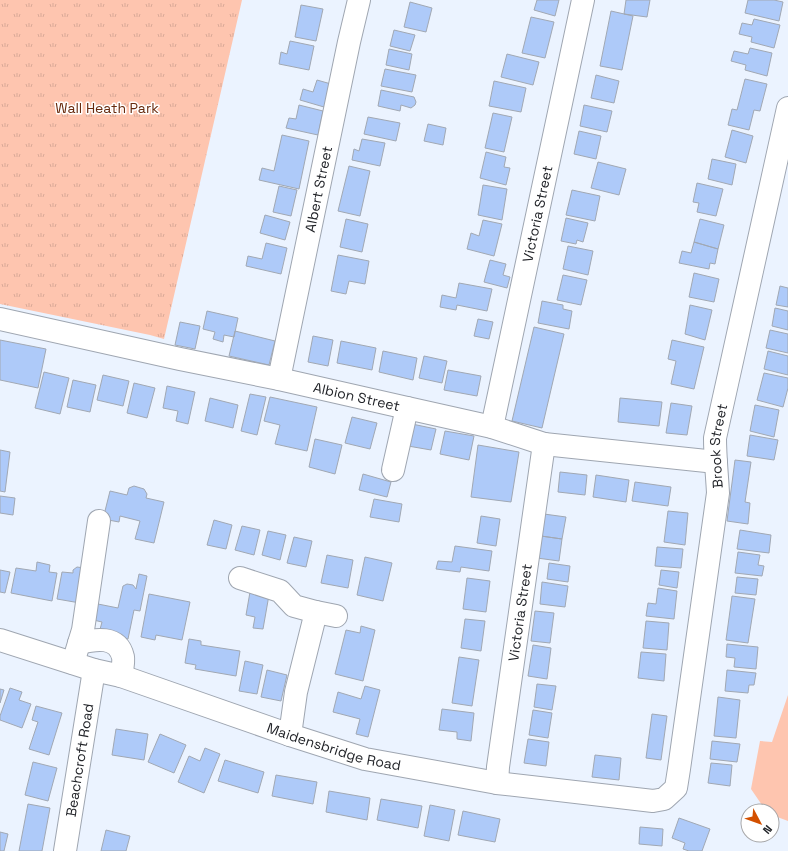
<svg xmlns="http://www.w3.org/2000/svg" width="788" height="851" font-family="'Space Grotesk',sans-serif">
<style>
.grass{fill:#fec5af}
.park{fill:url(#park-tufts)}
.building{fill:#aecaf9;stroke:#a1a8b3}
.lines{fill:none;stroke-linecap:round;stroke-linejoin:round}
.minor-casing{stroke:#9fa6b1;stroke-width:24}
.minor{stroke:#fff;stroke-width:22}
.labels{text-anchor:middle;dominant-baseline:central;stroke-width:3;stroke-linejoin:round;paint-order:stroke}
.park-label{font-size:14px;fill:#682a0d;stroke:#fff}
.street-label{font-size:14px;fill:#222429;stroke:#fff}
</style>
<defs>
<pattern id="park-tufts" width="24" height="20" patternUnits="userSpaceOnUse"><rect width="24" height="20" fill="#fec5af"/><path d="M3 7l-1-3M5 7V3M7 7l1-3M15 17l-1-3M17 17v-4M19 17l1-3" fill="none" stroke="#d9a997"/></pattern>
</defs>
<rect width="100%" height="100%" fill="#ebf3ff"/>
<path class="grass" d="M788 695V821L772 815V811H766L751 789 760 741 772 742Z"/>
<path class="park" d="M0 0H242L164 339 150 335 0 304Z"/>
<path class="building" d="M537 0H559L555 16 534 10Z
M626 0H650L647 17 624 14Z
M748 0H774L783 2 779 21 745 13Z
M410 2 432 8 426 32 404 27Z
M301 5 323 9 316 41 295 37Z
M611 11 633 16 622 70 600 66Z
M531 17 554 22 545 58 522 53Z
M754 19 780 25 774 48 751 42 752 37 739 34 742 23 752 25Z
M394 30 415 35 410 51 390 46Z
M290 41 314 46 309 70 279 64 281 52 287 54Z
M750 48 772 53 767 76 745 70 746 65 731 61 734 51 748 54Z
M389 49 412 54 409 70 386 65Z
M507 54 539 62 533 85 501 77Z
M385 69 416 75 412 92 381 86Z
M596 75 619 81 614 103 591 98Z
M745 79 767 84 760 111 754 110 749 130 728 125 732 109 737 110Z
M317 80 331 84 324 107 300 100 303 89 313 92Z
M494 81 526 88 521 112 489 106Z
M381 90 414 97 416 102 415 105 411 108 401 105 400 111 378 106Z
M299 105 323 111 318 135 286 128 289 118 296 119Z
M584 105 612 111 607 132 580 126Z
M493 113 512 117 504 152 485 148Z
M368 117 400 123 396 141 364 134Z
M428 124 446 128 443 145 424 141Z
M732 130 753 136 746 163 725 157Z
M579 131 601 136 596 159 574 154Z
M282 135 309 141 299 189 259 180 262 168 274 171Z
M362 139 385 143 380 166 352 160 354 149 359 151Z
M486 152 506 157 504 167 510 168 506 185 480 178Z
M712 159 736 164 732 185 708 179Z
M598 162 626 169 619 195 591 188Z
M349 166 370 171 360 216 338 211Z
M697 183 723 189 716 216 697 212 699 203 693 202Z
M483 185 507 189 502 220 478 215Z
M279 186 297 190 291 216 273 212Z
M572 190 600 196 595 221 566 215Z
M265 215 290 222 285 240 260 233Z
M566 218 588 223 583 242 577 240 576 244 561 241Z
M346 219 368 224 362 252 340 247Z
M700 219 724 225 718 249 694 242Z
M483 220 502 224 494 256 467 249 471 233 479 236Z
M694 242 718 249 715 264 710 263 709 269 679 263 682 251 691 253Z
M266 243 287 248 281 274 246 266 248 256 262 259Z
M568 246 593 251 588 275 563 269Z
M338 255 369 261 365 284 349 281 346 294 331 291Z
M490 260 506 264 503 275 510 277 507 288 484 282Z
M694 273 719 279 714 302 689 297Z
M563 275 587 280 581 305 557 300Z
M459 283 492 289 487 311 457 305 456 310 440 307 442 295 456 298Z
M780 286 788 288V307L776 305Z
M542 301 563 305V309L572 311 569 329 538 323Z
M690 305 712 310 705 340 685 334Z
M775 308 788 311V330L772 326Z
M207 311 238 318 234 337 224 335 223 342 213 339 215 332 203 329Z
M478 319 493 322 489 339 474 336Z
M180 322 200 326 195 349 175 345Z
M534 327 564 334 542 428 512 421Z
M770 330 788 334V353L766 348Z
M235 331 275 341 269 365 229 356Z
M313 336 333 340 328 366 308 362Z
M0 340 46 349 38 388 0 380Z
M672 340 704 347 694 389 671 384 676 361 668 359Z
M341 341 376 348 372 370 337 363Z
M383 351 417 358 413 380 379 372Z
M768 351 788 356V375L764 369Z
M424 356 447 361 442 383 419 378Z
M448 370 481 376 477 396 444 390Z
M44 372 69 378 60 414 35 408Z
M764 373 788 378V388L783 407 757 400Z
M103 375 129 381 123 406 97 400Z
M73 380 96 385 90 412 67 407Z
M134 383 155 388 147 418 127 413Z
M167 386 195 392 188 424 176 421 178 411 163 408Z
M250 394 266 397 257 435 241 431Z
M270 397 317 407 307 451 275 444 280 425 264 421Z
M210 398 238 405 233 428 205 421Z
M620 398 662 402 659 426 618 422Z
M671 403 692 406 687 435 666 433Z
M755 405 779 410 774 437 750 431Z
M352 417 377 423 370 449 345 443Z
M412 424 436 429 431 450 408 446Z
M445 431 474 436 469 460 440 454Z
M750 435 778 440 774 460 747 456Z
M315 439 342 445 335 474 309 467Z
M478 445 519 452 511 502 471 497Z
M0 450 10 452 5 492 0 491Z
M735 460 751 462 745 502 750 503 748 524 727 521Z
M560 472 587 475 585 495 558 492Z
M363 474 391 482 387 497 359 490Z
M596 475 629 480 626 502 593 497Z
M635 482 671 487 668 506 632 501Z
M134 486 144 489 147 494 146 498 164 502 154 543 135 539 140 521 120 516 119 522 103 519 110 491 127 495 129 488Z
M0 496 15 498 13 515 0 513Z
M374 499 402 504 399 522 370 517Z
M668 511 688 513 685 545 664 542Z
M544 514 566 517 562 539 541 536Z
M481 516 500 519 496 546 477 543Z
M214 520 232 525 226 549 207 545Z
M242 526 260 530 254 555 235 550Z
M740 530 771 535 769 553 737 549Z
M268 531 286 535 280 560 262 555Z
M541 536 562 539 559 561 537 558Z
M294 537 312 541 306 567 287 563Z
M455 546 492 551 489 571 461 567 460 572 436 569 438 561 452 562Z
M657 547 683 549 681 568 655 566Z
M738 552 760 555 758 565 764 566 762 576 735 573Z
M327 555 353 560 348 588 321 583Z
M365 557 392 563 383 601 357 595Z
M37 562 50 565 49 572 57 573 52 601 11 593 16 568 36 571Z
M549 563 570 566 568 582 547 579Z
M77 567 84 568 80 603 57 599 62 572 73 573V570Z
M0 570 10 572 5 593 0 592Z
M661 570 679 572 677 588 659 585Z
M139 574 147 576 140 611 134 610 128 639 99 633 102 622 89 619 93 603 118 608 123 586 127 584 133 585 136 589Z
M737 577 758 579 756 595 735 593Z
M467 578 490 581 486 612 463 609Z
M542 582 568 586 565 607 540 604Z
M658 588 677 591 674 619 646 616 648 603 656 604Z
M250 592 269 595 263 629 253 628 255 617 246 615Z
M149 594 190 602 182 640 156 635 155 640 141 637Z
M732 596 755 599 748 643 726 640Z
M535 611 554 613 550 643 531 641Z
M465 619 485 621 481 651 461 648Z
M646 621 669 623 667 650 643 648Z
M361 626 375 630 363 681 335 674 346 630 360 633Z
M189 639 201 641V645L240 651 236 676 195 669 196 665 185 663Z
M727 644 758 647 756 669 734 667 735 658 726 657Z
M533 645 551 648 547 679 528 676Z
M641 652 666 654 664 681 638 678Z
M459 657 479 660 472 706 452 703Z
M245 661 263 665 257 694 239 691Z
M267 670 287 675 281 701 261 697Z
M727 670 756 673 754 685H749L748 693 725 691Z
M537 684 556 686 552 710 534 707Z
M365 686 380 690 368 737 356 734 360 719 333 712 338 692 361 699Z
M10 688 22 692 19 700 31 704 22 728 0 720V716Z
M0 689 4 690 0 703Z
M718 697 740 700 736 738 714 736Z
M36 706 62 713 49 755 29 749 38 722 32 720Z
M442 709 474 713 471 741 457 739V732L439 730Z
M533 710 552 713 548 738 529 735Z
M652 714 667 716 661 760 646 758Z
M116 729 148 734 144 760 112 755Z
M160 734 186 745 174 773 148 762Z
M528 739 549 742 546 766 524 763Z
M712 741 740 744 737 762 710 759Z
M205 748 220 754 204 793 178 782 189 756 200 761Z
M595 755 621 758 619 780 592 777Z
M225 760 264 772 258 793 218 781Z
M33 762 57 768 48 801 25 795Z
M711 763 732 765 730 786 708 783Z
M276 775 317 782 313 804 272 796Z
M329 791 370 798 367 820 326 812Z
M381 799 422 806 418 828 377 820Z
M28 804 50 808 42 851H19Z
M430 805 455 810 449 841 424 836Z
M463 811 500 819 495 842 458 835Z
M679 818 710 829 702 851H689L683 849 685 843 672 838Z
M640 827 663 829 662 846 639 844Z
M106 830 130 836 126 851H101Z
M0 832 8 834 4 851H0Z"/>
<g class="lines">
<g class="minor-casing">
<g id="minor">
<path id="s1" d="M0 319 180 359 279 379 407 408 492 427 544 444 716 462"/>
<path id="s2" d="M279 379 349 42 359 0"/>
<path id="s3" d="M492 427 583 0"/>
<path d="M393 470 407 408"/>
<path d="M240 578 280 591 294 606 316 612 296 692 290 735"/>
<path d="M316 612 336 616"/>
<path id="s4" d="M0 640 94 670 121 676 290 735 365 759 497 783 653 801 664 799 676 788 679 769 718 493C717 474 715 456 715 438L788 108"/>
<path d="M79 643C95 639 118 635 123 657 124 662 122 670 121 676"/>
<path d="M73 663 83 630 99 521"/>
<path id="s5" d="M497 783 498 767 544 444"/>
<path id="s6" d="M65 851 94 670"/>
</g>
</g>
<use href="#minor" class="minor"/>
</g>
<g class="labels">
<g class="park-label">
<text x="107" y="108">Wall Heath Park</text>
</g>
<g class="street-label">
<text stroke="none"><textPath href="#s2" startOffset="194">Albert Street</textPath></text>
<text stroke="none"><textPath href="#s3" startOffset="218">Victoria Street</textPath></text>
<text stroke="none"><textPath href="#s1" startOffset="365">Albion Street</textPath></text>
<text stroke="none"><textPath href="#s4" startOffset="1048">Brook Street</textPath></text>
<text stroke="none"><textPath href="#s5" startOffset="172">Victoria Street</textPath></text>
<text stroke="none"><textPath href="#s4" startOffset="351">Maidensbridge Road</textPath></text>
<text stroke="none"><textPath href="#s6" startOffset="92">Beachcroft Road</textPath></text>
</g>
</g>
<g transform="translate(760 823) rotate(131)"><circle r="19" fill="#ffffff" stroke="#a7a7a9"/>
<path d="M0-3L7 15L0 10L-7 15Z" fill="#d35000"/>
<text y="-6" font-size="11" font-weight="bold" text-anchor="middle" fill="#222429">N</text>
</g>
</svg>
